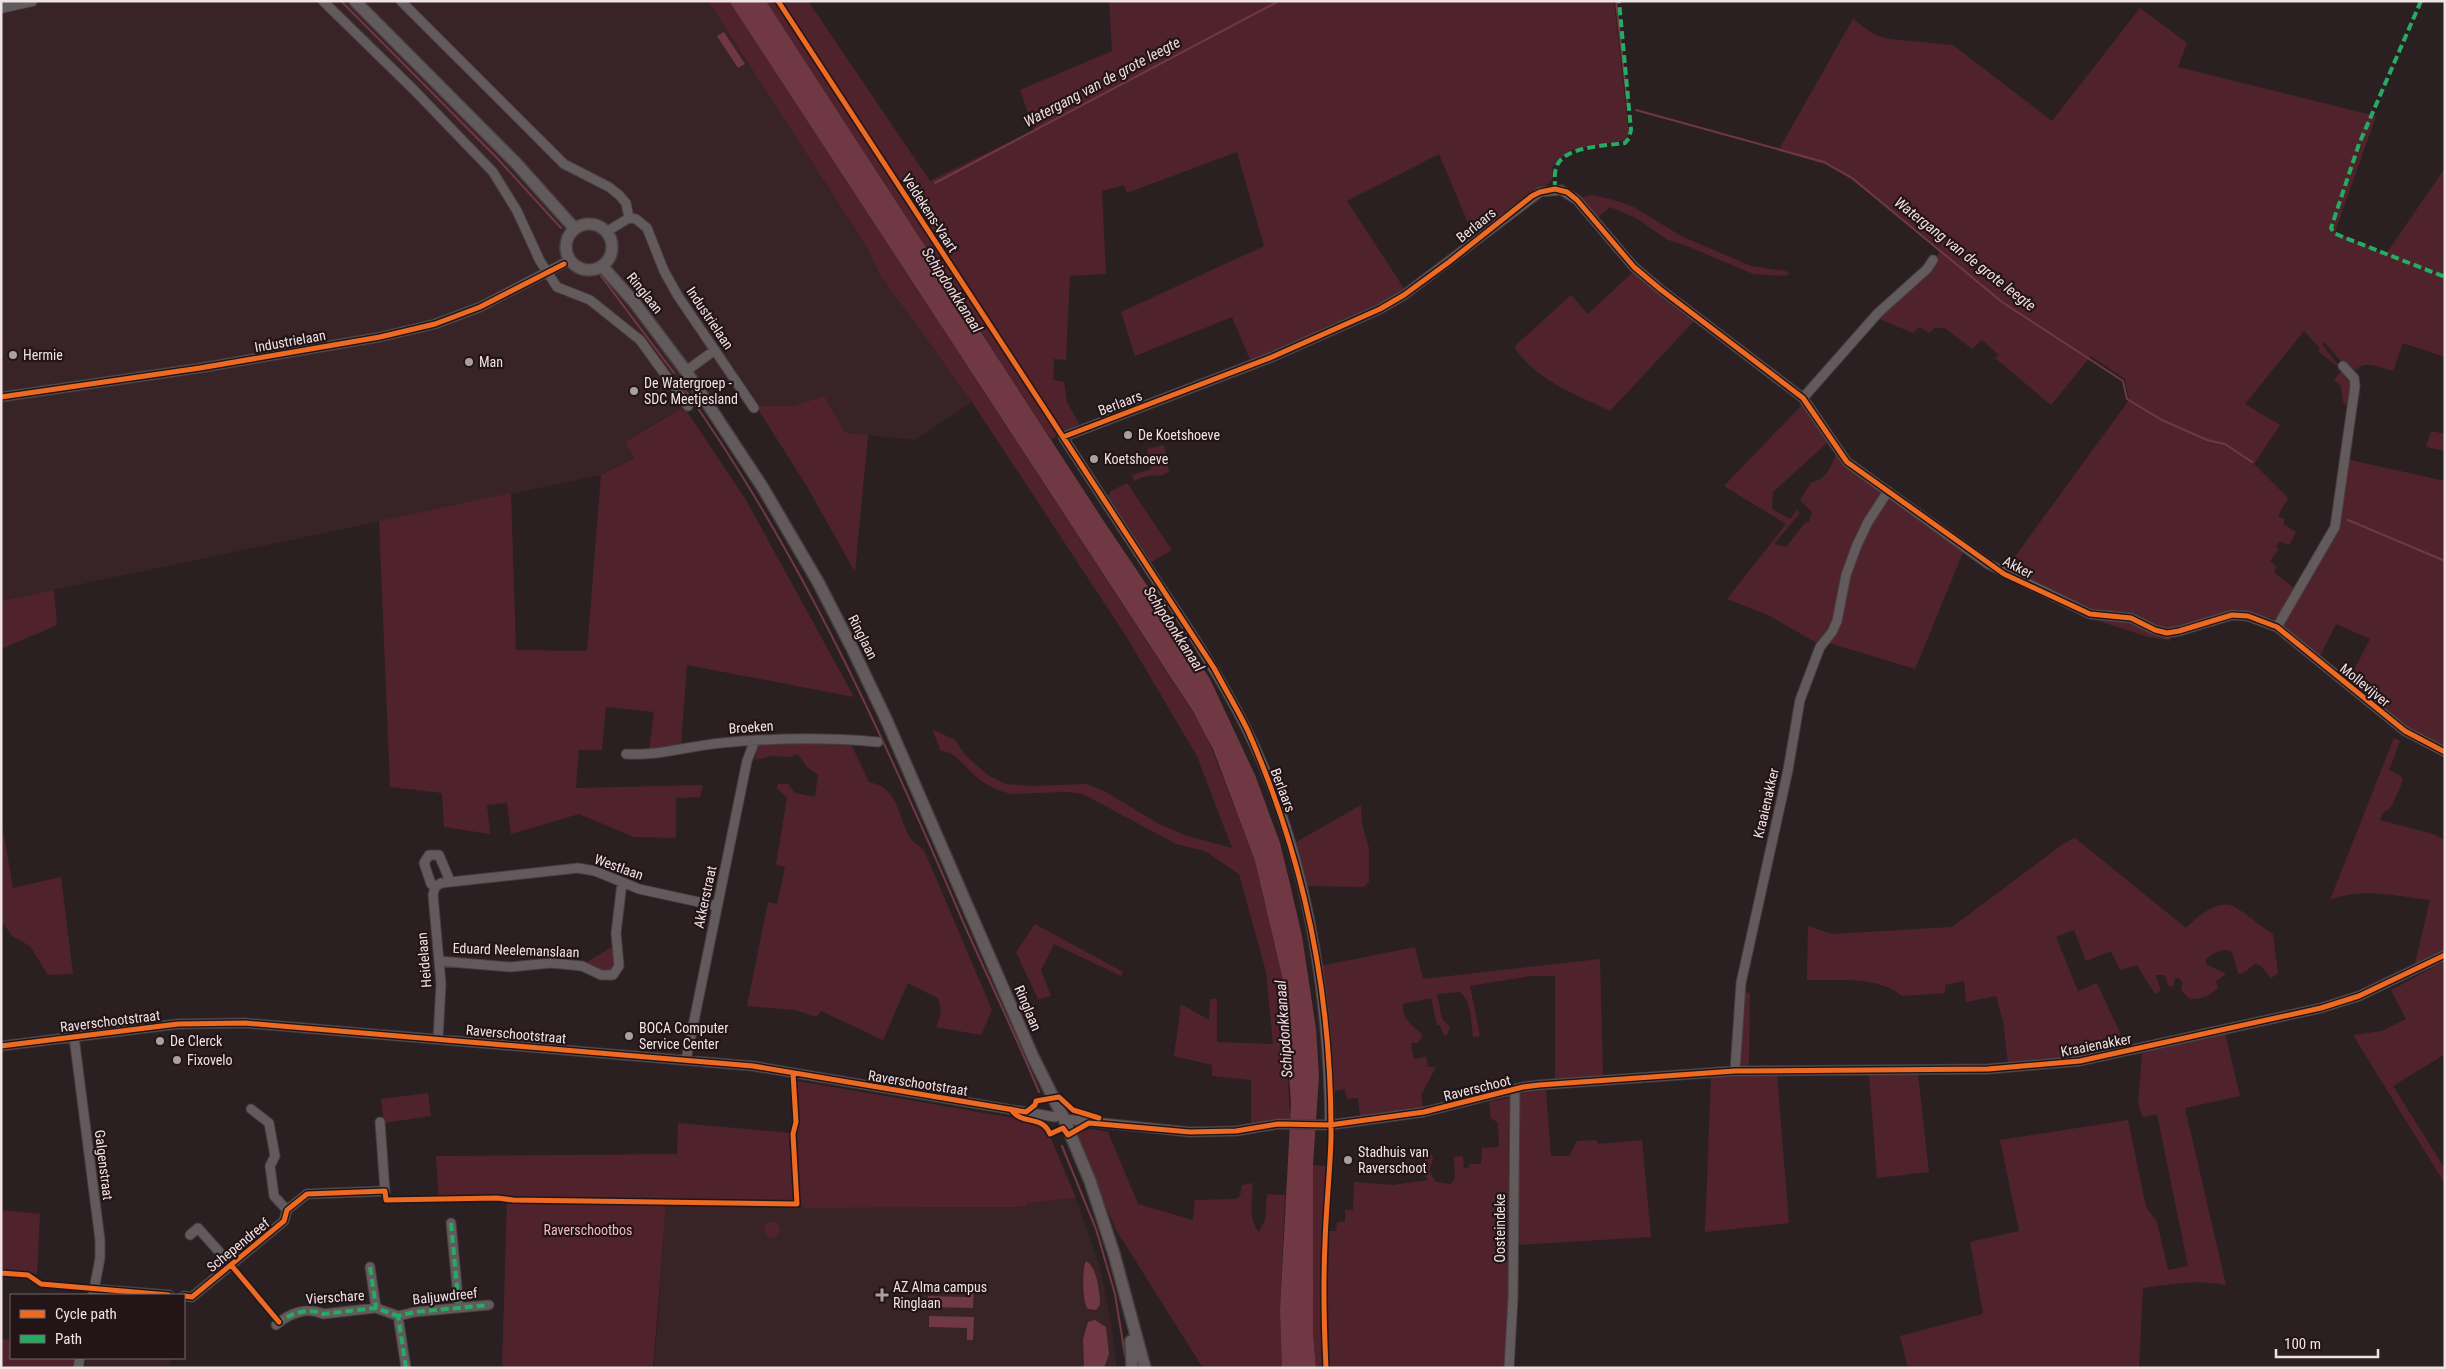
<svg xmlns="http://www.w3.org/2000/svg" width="2446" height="1369" font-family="'Roboto Condensed',sans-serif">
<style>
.built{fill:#382326}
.green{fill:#50232c}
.water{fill:#703843}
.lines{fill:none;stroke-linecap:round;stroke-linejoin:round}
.stream{stroke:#703843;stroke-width:2}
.minor-casing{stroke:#463e3f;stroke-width:11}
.tertiary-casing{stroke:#463e3f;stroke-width:12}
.secondary-casing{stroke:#463e3f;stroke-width:14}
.minor{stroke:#625a5c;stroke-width:9}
.tertiary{stroke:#625a5c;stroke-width:10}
.secondary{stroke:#625a5c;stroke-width:11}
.quiet{stroke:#26ab63;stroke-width:4;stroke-dasharray:8 4;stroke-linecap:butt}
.cycleway-casing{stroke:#231417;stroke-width:8}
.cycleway{stroke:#ed6a23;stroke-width:5}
.poi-dot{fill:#aa9fa1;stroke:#231417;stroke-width:2}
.labels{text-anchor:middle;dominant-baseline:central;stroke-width:4.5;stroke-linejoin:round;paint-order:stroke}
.street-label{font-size:14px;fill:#efe3e5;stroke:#231417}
.poi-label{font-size:14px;fill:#efe3e5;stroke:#231417;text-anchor:start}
.park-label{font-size:14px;fill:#f3b7c0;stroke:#231417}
.water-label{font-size:15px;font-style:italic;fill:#f1dcdf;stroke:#231417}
</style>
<rect width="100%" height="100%" fill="#2a2022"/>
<path class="built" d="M1 1H708L866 246 880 275 972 402 915 440 846 433 824 396 793 406H745L730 384 666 417 625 442 634 458 601 475 1 601Z
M1076 1198 1100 1268 1111 1322 1117 1368H654L666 1203 797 1204 804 1208 1017 1207 1026 1206V1203Z
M87 1358H170V1368H84Z"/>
<path class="green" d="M708 1H729L1205 731 1255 861 1283 980 1290 1119H1276L1251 1126V1080L1212 1076V1065L1174 1056 1181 1004 1209 1020 1210 999H1217V1042L1273 1044 1266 972 1239 874 1205 851 1176 844 1083 794 1067 792 1011 794C999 791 988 786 979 779 967 770 956 751 941 751L932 729 955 740 966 756 988 775 1005 784 1032 786 1086 784 1104 791 1159 824 1187 836 1232 848 1197 756 1126 636 972 402 880 275 866 246Z
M766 1H808L930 181 1034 130 1020 90 1112 51 1109 1H1614L1629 134 1626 140 1571 150 1556 162 1552 168 1553 178 1548 184 1519 201 1474 237 1439 154 1347 201 1405 290 1379 307 1251 362 1232 317 1135 356 1121 312 1264 246 1237 152 1127 193 1124 185 1102 191 1106 274 1070 276 1066 360 1054 359 1053 380 1064 382 1067 402 1080 426 1068 431 1061 429 912 203 908 205 1059 435 1051 439Z
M2140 8 2187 43 2178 67 2376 116 2335 232 2386 254 2445 168V357L2403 343 2393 371C2382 368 2364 359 2356 370L2341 361 2324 342 2322 344 2362 396 2351 394 2347 406 2343 402 2341 386 2334 380 2342 370 2318 351 2320 348 2304 331 2245 404 2280 425 2254 464 2288 498 2278 516 2285 520 2283 524 2296 532 2289 545 2279 541 2276 547 2279 549 2270 561 2277 567 2274 572 2296 590 2275 619 2250 613H2225L2168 629 2158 627 2129 613 2089 610 2006 569 2129 400 2125 379 2091 356 2051 405 1995 358 1999 355 1982 340 1972 349 1945 328H1934L1930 333 1919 327 1913 333 1877 318 1934 265 1939 253 1938 247 1851 179 1824 164 1778 151 1853 19 1875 35 1889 39 1953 45 2052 121Z
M1591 195 1614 200 1634 207 1681 236 1751 266 1786 271 1789 274 1784 276 1753 274 1687 246 1668 240 1636 218 1610 207 1597 218 1580 198Z
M1634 271 1694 321 1610 411C1575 394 1537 381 1514 347L1571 295 1588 314Z
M824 396 846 433 868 435 855 572 808 488 756 406H793Z
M1803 404 1828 442 1773 492 1772 509 1790 519 1797 510 1800 513 1774 544 1786 547 1805 523 1809 522 1812 512 1800 500 1811 483 1822 478 1829 470 1836 455 1843 463 1878 489 1880 494 1834 618 1817 643 1768 615 1727 599 1786 524 1724 486Z
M684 407 746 500 854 697 687 665 681 746 649 751 654 712 606 707 602 750H579L576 788 703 785 700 797 676 798V838L634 837 579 814 511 834 507 803 487 805 490 834 444 827 442 793 390 787 379 521 511 493 516 650 587 651 601 475 634 458 625 442Z
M2431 431 2445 434V451L2426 447Z
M1164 445 1169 471C1162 477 1158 475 1150 476 1145 476 1138 479 1134 481L1132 475 1151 469 1147 449Z
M2346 459 2445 481V749L2406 729 2348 682 2370 639 2336 624 2319 658 2283 626 2341 522Z
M1127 483 1172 550 1150 563 1107 498 1111 491Z
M1887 498H1890L1964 550 1915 669 1826 642C1843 591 1858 545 1887 498Z
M54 590 57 625 1 649V601Z
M2097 618H2117L2171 636 2170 641 2145 636 2096 620Z
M2394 738 2400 741 2389 770 2401 776 2403 781 2391 807 2383 813 2380 820 2433 834 2445 840V949L2415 964 2430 900C2397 896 2361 887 2330 900Z
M850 742 869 782C901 788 897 820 912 840 915 843 920 847 924 850L992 1010 981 1035 936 1027 941 1013 939 999 908 983 883 1040 821 1011 817 1017 795 1010 747 1006 768 902 777 904 785 867 776 864 787 798 777 788 778 784H788L795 793 815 797 818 775 807 767 798 754 789 757 771 756 755 760 757 745 762 743Z
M1361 805 1362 824 1369 848V882L1364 887 1305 886 1293 844Z
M1 819 13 888 61 877 73 974 48 975 30 946 12 936 1 920Z
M2075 838 2186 928C2196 918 2215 901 2230 905 2239 907 2262 928 2273 934L2278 974 2271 978 2261 966 2255 964 2242 974 2238 973 2232 952C2222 947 2214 953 2206 959V964L2226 974 2216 981 2218 988C2210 996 2201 999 2190 999L2181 990 2183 983 2179 978H2175L2173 987 2168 985 2165 975H2155L2161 990 2155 994 2137 965 2120 970 2111 951 2086 961 2074 930 2056 937 2078 991 2097 983 2127 1048 2075 1058 2008 1063 2003 1021 1996 996 1966 1002 1964 981 1945 985V993L1902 996C1877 975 1837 981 1807 980L1808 926 1832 934 1952 927 2063 844Z
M1035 924 1123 972 1121 976 1054 944 1041 970 1051 996 1038 999 1016 952Z
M612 947 617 966 615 972 599 973 585 963Z
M1415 947 1423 979 1600 959 1603 1075 1555 1079V976H1530L1470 986 1480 1036 1473 1037C1471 1022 1472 1002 1460 992L1437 994 1442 1019 1450 1027 1447 1035 1444 1036 1440 1025H1437L1431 998 1403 1004C1402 1019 1411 1025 1421 1033L1422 1038 1417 1043H1411L1414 1059 1426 1057 1428 1067H1436L1421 1095 1423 1108 1360 1116 1358 1098 1347 1099 1345 1089 1334 1091 1330 1030 1320 966Z
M2445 961V1054L2393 1086 2445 1169V1184L2353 1035 2382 1031 2406 1019 2391 990Z
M1743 992 1750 993 1749 1062 1747 1066H1743L1738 1061Z
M2225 1033 2240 1096 2185 1108 2226 1285C2195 1279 2173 1284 2143 1288L2139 1368H1908L1900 1336 1983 1314 1970 1242 2019 1231 2000 1140 2128 1120 2146 1207 2157 1222 2168 1270 2188 1266 2157 1114 2143 1117 2138 1104 2142 1053Z
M1777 1075 1789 1223 1705 1232 1711 1077Z
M1869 1075H1918L1929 1172 1877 1178Z
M792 1080 1037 1122 1046 1127 1076 1198 1026 1203 1027 1206 1017 1207 804 1208 797 1204 666 1203 653 1368H502L507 1200 439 1201 436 1156 677 1154 678 1123 793 1133Z
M1546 1090 1551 1156H1569L1577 1141 1596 1140 1598 1144 1642 1140 1651 1237 1516 1245 1519 1093Z
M428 1093 431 1116 384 1123 381 1099Z
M1509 1098 1508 1319 1504 1368H1316L1313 1334V1165L1326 1166 1323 1231H1336L1337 1222H1345V1210H1353L1354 1182 1393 1185 1428 1180 1421 1171 1427 1153 1432 1155 1433 1160 1429 1171 1436 1182 1451 1184 1455 1178 1454 1157 1463 1156 1464 1169 1469 1167V1164H1481L1482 1148 1499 1147 1498 1123 1491 1118 1489 1102Z
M1092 1129 1108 1132 1138 1204 1193 1220 1195 1200 1236 1199 1240 1196 1242 1185 1253 1183C1252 1198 1248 1221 1259 1232L1265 1220 1267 1194 1285 1195 1280 1310 1282 1368H1203L1115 1228 1075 1133Z
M1 1210 40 1214 37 1274 1 1271Z
M764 1230a8 8 0 1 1 16 0a8 8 0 1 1-16 0Z
M1 1339 11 1340V1358H75L73 1368H1Z"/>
<path class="water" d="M729 1H766L1103 520 1210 679 1255 775 1280 843 1290 884 1302 936 1316 1029 1319 1076 1313 1165V1334L1316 1368H1282L1280 1310 1291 1104 1283 980 1255 861 1213 749 1194 713Z
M724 32 745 64 738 68 717 36Z
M1086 1261C1097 1266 1100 1294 1100 1305L1096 1310 1088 1309C1082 1303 1082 1269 1086 1261Z
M968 1285H974L973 1308 928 1307V1296L967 1297Z
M929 1316 974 1317 973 1340H967V1328L929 1327Z
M1095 1320 1106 1327 1109 1354 1104 1368H1084L1083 1339 1088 1322Z"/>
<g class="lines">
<path class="stream" d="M341 1 496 157 561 228
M1616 1 1628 108
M1636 110 1824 162 1852 178 2002 302 2123 381 2127 399 2162 420 2207 440 2225 444 2252 462
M935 183 1279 1
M601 276 674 373
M681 384C800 551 884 737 964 924 989 980 1016 1036 1039 1092
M2348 520 2445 561
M1062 1146 1096 1229 1115 1294 1125 1355"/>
<g class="minor-casing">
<path id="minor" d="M323 1 414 90 493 172 517 211 540 261 557 287 590 300 640 340 688 406
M401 1 564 164 609 187 619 195 626 203 629 218
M606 232 629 218 636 219 647 228 664 271 678 296 754 408
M686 371 715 350
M1 397 200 368 380 337 435 324 480 307 570 260
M1803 398 1878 313 1927 269 1933 260
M2277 627 2335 527 2355 386 2354 378 2343 366
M626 754C658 756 689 746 721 743 773 738 825 737 878 742
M435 887 431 884 424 863 429 855H439L450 881
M439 961 510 967 551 963 582 966 601 975H613L619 966 616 933 622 883
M74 1037 100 1240V1258L93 1295
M438 1039 441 984 433 895 435 887 441 883 578 868 595 871 639 889 717 906
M1 1046 178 1024 245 1023 753 1066 1055 1117
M686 1060 747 761 755 740
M1735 1071 1741 983 1788 770 1800 700 1820 647 1832 632 1837 621 1846 575 1857 545 1868 522 1888 491
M251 1109 269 1123 275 1156 270 1166 274 1196 287 1210
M1064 1119 1190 1132 1236 1131 1278 1124 1330 1125 1424 1112 1523 1087 1539 1085 1735 1071 1988 1069 2080 1061 2321 1008 2359 996 2445 955
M1330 1125C1328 990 1307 851 1246 728 1221 678 1191 632 1160 586 1128 536 1095 487 1063 437L1272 357 1380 309 1404 295 1540 192 1561 190 1577 200 1634 267 1660 289 1803 398 1847 462 1988 564 2090 614 2131 618 2155 630 2167 633 2179 631 2232 615 2248 616 2277 627 2405 731 2445 752
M451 1223 459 1308
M190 1235 198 1228 231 1265
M370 1267 376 1308
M94 1289 169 1295
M184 1296 192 1297 284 1221 287 1210 307 1194 385 1191 380 1122
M276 1325C288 1314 307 1306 323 1314L376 1308 398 1316
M78 1368 80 1358
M406 1368 398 1316 415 1312 489 1305
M1509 1368 1513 1298 1515 1089"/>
</g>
<g class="tertiary-casing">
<path id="tertiary" d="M1 8 32 1"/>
</g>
<g class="secondary-casing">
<path id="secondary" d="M355 1 516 163 575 229
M566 247a23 23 0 1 1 46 0a23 23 0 1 1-46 0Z
M602 266 634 302 686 371 763 488 818 582 852 648 886 719 1033 1057 1064 1119 1090 1181 1114 1254 1145 1368
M1131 1341 1132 1368"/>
</g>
<use href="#minor" class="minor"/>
<use href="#tertiary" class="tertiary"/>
<use href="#secondary" class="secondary"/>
<path class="quiet" d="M2421 1 2359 144 2331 228 2334 233 2343 237 2445 277
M1555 189C1555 183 1554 174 1556 168 1562 146 1606 146 1625 143L1629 138 1631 130 1619 1
M451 1223 459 1308
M370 1267 376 1308
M277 1324C288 1314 308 1307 323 1314L376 1308 398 1316
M406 1368 398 1316 415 1312 489 1305"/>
<g class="cycleway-casing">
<path id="cycleway" d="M778 1 1214 668C1225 689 1238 710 1248 731 1305 860 1332 998 1331 1138 1330 1173 1326 1208 1325 1243 1323 1285 1324 1326 1326 1368
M1 397 200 368 380 337 435 324 480 307 564 264
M1063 437 1272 357 1380 309 1404 295 1449 262 1532 196 1540 192 1555 189 1567 192 1577 200 1634 267 1660 289 1803 398 1847 462 2004 574 2090 614 2131 618 2155 630 2167 633 2179 631 2232 615 2248 616 2277 627 2405 731 2445 752
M1 1046 178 1024 245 1023 753 1066 1026 1112 1035 1105 1036 1101 1059 1097 1073 1110 1099 1118
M1011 1109C1021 1126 1042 1114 1050 1134L1063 1128 1068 1135 1089 1123 1190 1132 1236 1131 1278 1124 1330 1125 1424 1112 1523 1087 1539 1085 1735 1071 1988 1069 2080 1061 2321 1008 2359 996 2445 955
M231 1265 279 1322
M1 1273 28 1275 41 1284 169 1295
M184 1296 192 1297 284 1221 287 1210 307 1194 385 1191 386 1200 497 1198 513 1200 797 1204 793 1134 796 1122 793 1073"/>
</g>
<use href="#cycleway" class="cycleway"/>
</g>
<g class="poi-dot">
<circle cx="13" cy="355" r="5"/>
<circle cx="469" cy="362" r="5"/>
<circle cx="634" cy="391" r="5"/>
<circle cx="1128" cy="435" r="5"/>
<circle cx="1094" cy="459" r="5"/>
<circle cx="629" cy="1036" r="5"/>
<circle cx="160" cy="1041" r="5"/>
<circle cx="177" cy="1060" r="5"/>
<circle cx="1348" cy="1160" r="5"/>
<path d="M879.5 1287.5h5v5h5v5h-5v5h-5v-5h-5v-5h5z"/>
</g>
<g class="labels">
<g class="street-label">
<text transform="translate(930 213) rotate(57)">Veldekens-Vaart</text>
<text transform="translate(1476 225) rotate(-39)">Berlaars</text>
<text transform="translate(645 293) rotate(51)">Ringlaan</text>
<text transform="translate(710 318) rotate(56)">Industrielaan</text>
<text transform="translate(290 341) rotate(-10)">Industrielaan</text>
<text transform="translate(1120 403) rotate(-21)">Berlaars</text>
<text transform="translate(2018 567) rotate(27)">Akker</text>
<text transform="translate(863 637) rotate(63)">Ringlaan</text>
<text transform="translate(2365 685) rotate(39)">Mollevijver</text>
<text transform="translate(751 727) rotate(-4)">Broeken</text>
<text transform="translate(1283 790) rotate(69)">Berlaars</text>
<text transform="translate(1766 803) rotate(-77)">Kraaienakker</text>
<text transform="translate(619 867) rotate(20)">Westlaan</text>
<text transform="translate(705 897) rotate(-78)">Akkerstraat</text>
<text transform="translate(516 950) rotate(2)">Eduard Neelemanslaan</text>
<text transform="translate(424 960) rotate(-95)">Heidelaan</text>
<text transform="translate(1028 1008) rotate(67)">Ringlaan</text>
<text transform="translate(110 1021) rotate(-7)">Raverschootstraat</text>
<text transform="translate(516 1034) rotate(5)">Raverschootstraat</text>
<text transform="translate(2096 1045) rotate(-11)">Kraaienakker</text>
<text transform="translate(918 1083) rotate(9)">Raverschootstraat</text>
<text transform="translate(1477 1088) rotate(-14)">Raverschoot</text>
<text transform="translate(104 1165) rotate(83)">Galgenstraat</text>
<text transform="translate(1500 1228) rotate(-90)">Oosteindeke</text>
<text transform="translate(238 1245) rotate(-39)">Schependreef</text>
<text transform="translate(445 1296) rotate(-6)">Baljuwdreef</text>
<text transform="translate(335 1297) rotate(-4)">Vierschare</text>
</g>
<g class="poi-label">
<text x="23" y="355">Hermie</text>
<text x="479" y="362">Man</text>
<text x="644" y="383">De Watergroep -<tspan x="644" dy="16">SDC Meetjesland</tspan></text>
<text x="1138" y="435">De Koetshoeve</text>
<text x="1104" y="459">Koetshoeve</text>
<text x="639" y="1028">BOCA Computer<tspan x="639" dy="16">Service Center</tspan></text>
<text x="170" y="1041">De Clerck</text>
<text x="187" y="1060">Fixovelo</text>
<text x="1358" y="1152">Stadhuis van<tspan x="1358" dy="16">Raverschoot</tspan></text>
<text x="893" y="1287">AZ Alma campus<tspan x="893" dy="16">Ringlaan</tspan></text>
</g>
<g class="park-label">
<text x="588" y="1230">Raverschootbos</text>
</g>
<g class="water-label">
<text transform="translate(1102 82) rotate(-28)">Watergang van de grote leegte</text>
<text transform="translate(1965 254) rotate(38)">Watergang van de grote leegte</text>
<text transform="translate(952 290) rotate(57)">Schipdonkkanaal</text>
<text transform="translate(1174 629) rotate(57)">Schipdonkkanaal</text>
<text transform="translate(1284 1029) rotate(-94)">Schipdonkkanaal</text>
</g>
</g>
<rect width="2446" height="1369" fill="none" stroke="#efe3e5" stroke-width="5"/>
<rect x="10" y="1294" width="175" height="65" fill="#231417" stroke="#756769"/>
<rect x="20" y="1310" width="25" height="8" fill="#ed6a23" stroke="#756769"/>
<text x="55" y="1319" font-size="15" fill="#efe3e5">Cycle path</text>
<rect x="20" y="1335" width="25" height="8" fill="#26ab63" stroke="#756769"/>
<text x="55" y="1344" font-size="15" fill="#efe3e5">Path</text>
<path d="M2276 1349v8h102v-8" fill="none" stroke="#efe3e5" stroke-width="2.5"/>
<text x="2284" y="1349" font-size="15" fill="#efe3e5" stroke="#231417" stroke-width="4" paint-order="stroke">100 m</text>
</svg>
